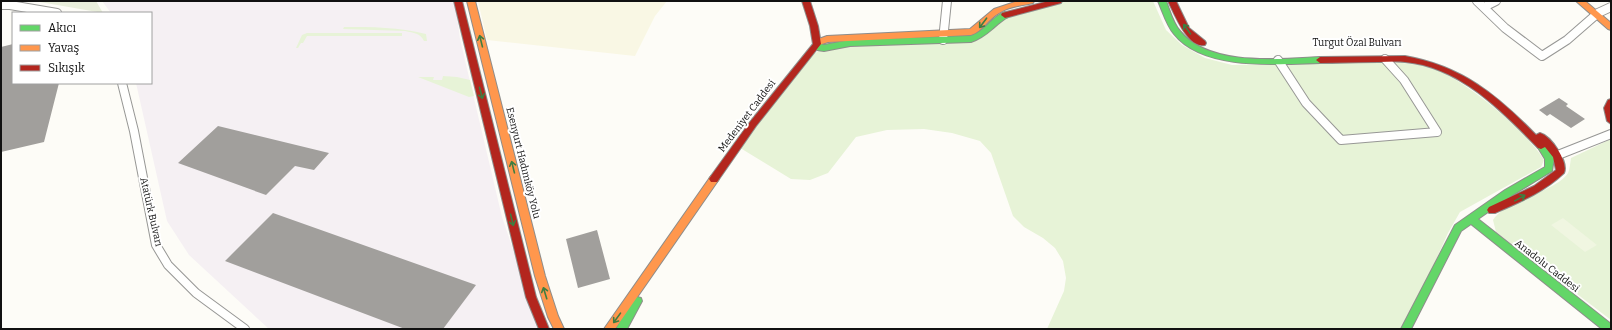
<svg xmlns="http://www.w3.org/2000/svg" width="1612" height="330" font-family="Bitter,serif">
<style>
.industrial{fill:#f5f0f3}
.farmland{fill:#f9f7e4}
.green{fill:#e7f3d7}
.cemetery{fill:#e9eedb}
.pitch{fill:#f0f6e1}
.building{fill:#a19f9c}
.lines{fill:none;stroke-linecap:round;stroke-linejoin:round}
.street-casing{stroke:#979795;stroke-width:10}
.fast-casing{stroke:#8e8d8b;stroke-width:2}
.slow-casing{stroke:#8e8d8b;stroke-width:2}
.jam-casing{stroke:#8e8d8b;stroke-width:2}
.street{stroke:#fffffe;stroke-width:8}
.fast{fill:#63d668;fill-rule:evenodd}
.slow{fill:#ff974d;fill-rule:evenodd}
.jam{fill:#b3261e;fill-rule:evenodd}
.oneway{stroke:#3e7d41}
.labels{text-anchor:middle;dominant-baseline:central;stroke-width:4;stroke-linejoin:round;paint-order:stroke}
.street-label{font-size:10px;fill:#111;stroke:#fff}
</style>
<rect width="100%" height="100%" fill="#fdfcf7"/>
<path class="industrial" d="M102 1H455L460 39 502 217 540 329H269L189 255 167 221 136 83H151V13H111Z"/>
<path class="farmland" d="M478 1H667L655 16 635 56 487 40Z"/>
<path class="green" d="M1065 1H1153L1166 30 1182 45 1205 58 1232 65 1388 62C1405 63 1420 64 1436 70 1467 81 1527 132 1544 160L1541 167 1460 212 1448 233 1405 329H1047L1064 291 1066 278 1063 261 1055 248 1043 238 1024 227 1013 216 991 153 980 141 952 133 924 129 887 130 856 137 828 173 810 180 791 179 737 146 807 58 824 48 841 44 971 39 998 18 1033 7Z
M344 27C372 27 399 27 426 34L427 41H424C420 33 414 33 405 31L343 29Z
M307 33H402V36H307L303 43H301L298 48H296L302 35Z
M443 76 457 77 470 80 474 96 469 97 418 77H434L433 80H442Z
M1611 139V320L1496 232 1493 220C1503 201 1556 192 1568 173 1570 169 1570 163 1571 158Z"/>
<path class="cemetery" d="M31 1H96L103 13 40 2Z"/>
<path class="pitch" d="M1563 218 1597 245 1585 252 1551 225Z"/>
<path class="building" d="M13 44V83H59L44 142 1 152V47Z
M1559 98 1568 104 1566 106 1585 119 1571 128 1550 114 1547 116 1539 110Z
M218 126 329 153 314 170 295 166 266 195 178 163Z
M273 213 476 285 443 329H405L225 261Z
M597 230 610 279 578 288 566 239Z"/>
<g class="lines">
<g class="street-casing">
<path id="street" d="M1477 1 1505 28 1542 56 1567 40 1598 13 1611 7
M1 5H10L57 13
M1484 7 1496 1
M943 40 947 1
M1278 60 1306 103 1341 140 1437 132 1404 80 1385 59
M122 83 134 131 156 245 168 265 196 293 245 329
M1558 155 1611 134"/>
</g>
<g class="fast-casing">
<path id="fast" d="M1158 1H1166C1170 11 1173 23 1180 31 1209 67 1279 59 1320 57L1324 60 1320 63C1278 64 1203 71 1174 34 1166 24 1163 12 1158 1Z
M1005 12 1009 15 1008 17C994 25 987 37 971 42L850 46 824 51 817 50 813 44 819 39 822 40 823 42 821 44 824 45 850 40 970 36C985 32 991 17 1005 12Z
M1541 143 1544 144 1554 158 1552 171 1511 196 1478 219 1611 324V329H1602L1471 224 1461 231 1411 329H1401L1455 225 1505 190 1545 167V159L1537 146Z
M637 297 641 298 642 301 627 329H616L633 298Z"/>
</g>
<g class="slow-casing">
<path id="slow" d="M467 1H475L545 276 558 316 564 329H554L548 317 535 276Z
M1018 1H1034L1033 3C1021 6 1009 6 999 13 988 19 983 31 971 35L828 42 819 45 815 42 816 40 827 36 970 29 994 9Z
M1576 1H1585L1611 23V30L1608 29Z
M714 175 717 176 719 179 717 182 615 329H604L711 176Z"/>
</g>
<g class="jam-casing">
<path id="jam" d="M454 1H462L536 297 549 329H539L526 297Z
M802 1H810L818 26 821 44 756 126 717 182H711L709 179 711 176 750 122 813 44 810 26Z
M1049 1H1062L1061 3 1005 18 1001 15 1002 13Z
M1168 1H1176L1189 28 1205 41 1206 43 1205 45C1188 49 1174 13 1168 1Z
M1405 56C1462 66 1497 95 1536 135L1540 133C1551 136 1569 162 1564 173 1544 192 1520 202 1495 213H1489L1487 210 1489 207 1534 186 1556 170 1553 157 1545 147 1541 149 1538 148C1502 111 1460 67 1405 62 1396 61 1387 62 1378 62 1359 62 1339 63 1320 63L1316 60 1320 57Z
M1611 99V124L1607 121 1604 108 1608 100Z"/>
</g>
<use href="#street" class="street"/>
<use href="#fast" class="fast"/>
<use href="#slow" class="slow"/>
<use href="#jam" class="jam"/>
</g>
<defs><path id="oneway-shaft" d="M-6 0H5M1.5-3L5.5 0L1.5 3" fill="none" stroke-width="1.6" stroke-linecap="round" stroke-linejoin="round"/></defs>
<g class="oneway">
<use href="#oneway-shaft" transform="translate(983 23) rotate(127)"/>
<use href="#oneway-shaft" transform="translate(1187 29) rotate(-126)"/>
<use href="#oneway-shaft" transform="translate(481 41) rotate(-104)"/>
<use href="#oneway-shaft" transform="translate(481 93) rotate(75)"/>
<use href="#oneway-shaft" transform="translate(513 167) rotate(-104)"/>
<use href="#oneway-shaft" transform="translate(1520 198) rotate(-29)"/>
<use href="#oneway-shaft" transform="translate(512 220) rotate(76)"/>
<use href="#oneway-shaft" transform="translate(545 293) rotate(-107)"/>
<use href="#oneway-shaft" transform="translate(617 318) rotate(126)"/>
</g>
<g class="labels">
<g class="street-label">
<text x="1357" y="43">Turgut Özal Bulvarı</text>
<text transform="translate(747 116) rotate(-53)">Medeniyet Caddesi</text>
<text transform="translate(523 163) rotate(76)">Esenyurt Hadımköy Yolu</text>
<text transform="translate(151 212) rotate(77)">Atatürk Bulvarı</text>
<text transform="translate(1547 266) rotate(38)">Anadolu Caddesi</text>
</g>
</g>
<rect width="1612" height="330" fill="none" stroke="#111111" stroke-width="4"/>
<rect x="12" y="12" width="140" height="72" fill="#ffffff" stroke="#a0a0a0"/>
<rect x="20" y="25" width="20" height="6" fill="#63d668" stroke="#a0a0a0"/>
<text x="48" y="32" font-size="12" fill="#111111">Akıcı</text>
<rect x="20" y="45" width="20" height="6" fill="#ff974d" stroke="#a0a0a0"/>
<text x="48" y="52" font-size="12" fill="#111111">Yavaş</text>
<rect x="20" y="65" width="20" height="6" fill="#b3261e" stroke="#a0a0a0"/>
<text x="48" y="72" font-size="12" fill="#111111">Sıkışık</text>
</svg>
